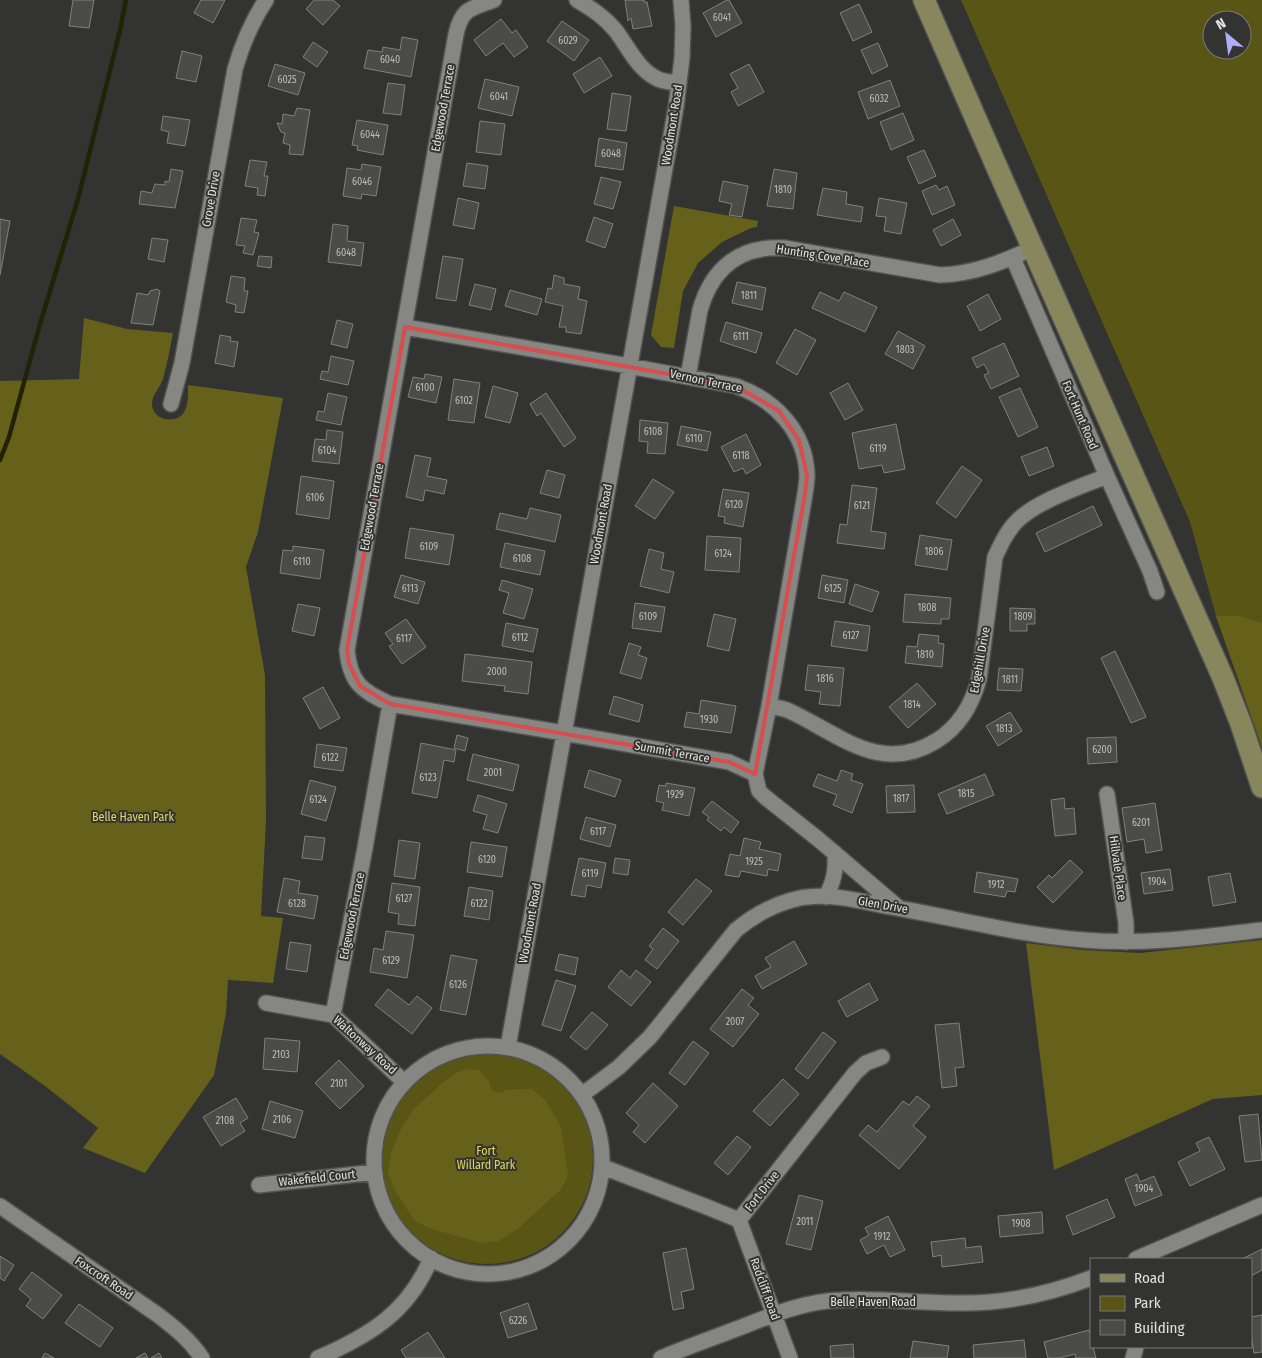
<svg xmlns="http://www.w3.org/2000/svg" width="1262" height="1358" font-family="'Fira Sans Condensed',sans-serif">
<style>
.green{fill:#595515;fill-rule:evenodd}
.forest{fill:#65611b}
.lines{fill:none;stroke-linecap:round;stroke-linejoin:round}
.stream{stroke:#232205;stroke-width:4.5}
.building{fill:#4b4b48;stroke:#80807d}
.street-casing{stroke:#525251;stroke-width:18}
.secondary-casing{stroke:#525251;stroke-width:24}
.street{stroke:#868683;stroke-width:15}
.secondary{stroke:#88865c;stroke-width:21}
.marked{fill:none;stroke:#d84d4d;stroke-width:4;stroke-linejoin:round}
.labels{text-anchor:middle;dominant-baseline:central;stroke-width:4;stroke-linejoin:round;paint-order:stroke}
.number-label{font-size:10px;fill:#bcbcba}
.street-label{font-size:12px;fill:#e1e1e0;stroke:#333331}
.park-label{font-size:12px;fill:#dfd85f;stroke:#333331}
</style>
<rect width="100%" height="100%" fill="#333331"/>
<path class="green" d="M961 0H1262V747L1216 616 1190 522ZM1212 20H1242V50H1212Z
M381 1158a106 106 0 1 1 212 0a106 106 0 1 1-212 0Z"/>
<path class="forest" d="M674 206 758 221 757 227 751 228 722 242 698 263 683 291 674 348 661 347 651 335Z
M84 318 127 329 173 333C170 349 167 364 163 379 160 388 152 394 152 404 152 419 172 424 182 415 189 407 188 395 188 385L283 398 258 532 246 567 265 675 266 821 261 916 283 918 273 983 228 980 226 1013 214 1075 145 1173 83 1148 98 1128 45 1086 0 1054V381L79 379Z
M1216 616H1238L1262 623V747Z
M1262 940V1095L1213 1099 1054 1170 1026 943 1083 950 1140 953Z
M467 1069 479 1070 489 1081 491 1089 497 1093 504 1092 506 1090 532 1089 546 1101 561 1127 568 1175 561 1189 520 1227 499 1241 482 1243 432 1229 416 1222 406 1208 394 1189 388 1172 391 1153 400 1131 413 1110 441 1084 454 1074Z"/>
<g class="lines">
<path class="stream" d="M0 460 9 437 40 324 78 199 120 30 126 0"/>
</g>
<path class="building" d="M73 0H94L89 28 69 26Z
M201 0H225L213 23 194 13Z
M314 0H333L340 6 323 25 306 9Z
M625 0H644V2H647L652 26 633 29 631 18 628 21Z
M727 0H729L742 23 716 37 703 13Z
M859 4 872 32 853 41 840 13Z
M501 19 512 33 516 30 528 47 514 57 503 43 486 56 474 40Z
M562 21 589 40 574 61 547 41Z
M402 37 418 40 411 77 364 68 368 50 382 52 383 47 400 50Z
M313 42 328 52 317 67 303 57Z
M878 43 888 66 872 74 861 50Z
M182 51 202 56 196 82 176 78Z
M600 57 612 76 584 93 573 74Z
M275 64 305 73 298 95 268 86Z
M749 64 764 92 738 106 731 92 738 88 730 74Z
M485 79 519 87 512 116 478 108Z
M890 80 900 106 868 119 858 92Z
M388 83 405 85 401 115 383 113Z
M612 93 631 96 626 131 607 129Z
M297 108 310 110 303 155 289 154 290 145 283 143 285 133 281 132 277 123 282 124 283 114 294 116Z
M903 113 914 140 891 150 880 122Z
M163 116 190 120 185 146 167 143 169 132 161 130Z
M357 120 388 125 383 155 357 150 358 146 352 145Z
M480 121 505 124 501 155 476 152Z
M599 138 627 143 623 170 595 166Z
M924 150 936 176 919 184 907 157Z
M250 160 267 162 264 176H268L265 196 257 195 258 188 245 186Z
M467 163 488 166 485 189 463 186Z
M362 164 381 167 376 196 362 194 361 199 343 196 347 168 361 170Z
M171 169 183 171 175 208 139 204 141 191 152 193 155 184 165 185V181L169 182Z
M774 169 797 173 793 209 767 206Z
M601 177 621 182 613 209 594 204Z
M723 181 748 186 742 217 729 215 732 204 719 201Z
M936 185 939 190 947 186 955 205 932 215 922 191Z
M823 188 847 192 846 204 863 207 861 222 817 215Z
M458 198 479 203 474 229 453 225Z
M879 198 907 203 901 234 884 231 886 217 876 216Z
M594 217 613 224 605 248 586 241Z
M241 218 257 220 254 232 259 233 253 255 243 253 245 246 236 245Z
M0 219 10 221 0 275Z
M953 219 961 235 941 246 933 230Z
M333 224 348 226 347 241 364 243 361 266 328 262Z
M152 238 168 240 164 262 148 259Z
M259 256 272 257 271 268 257 266Z
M443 256 463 259 456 301 436 298Z
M554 275 564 278V284L580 287 578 299 587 301 581 334 566 332V327H559L563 306 545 302 548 288 552 289Z
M231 276 245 278 244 291H248L244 313 235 312 236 305 226 302Z
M737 282 766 288 762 310 732 303Z
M475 284 496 289 491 310 469 305Z
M157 289 160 291 153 325 131 323 137 293 148 295 150 291Z
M510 290 542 299 537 315 505 306Z
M820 292 839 301 844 292 877 307 865 332 812 308Z
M988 294 1001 319 980 331 967 306Z
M337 320 353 324 347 348 331 344Z
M726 322 762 333 756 353 720 341Z
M795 329 816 340 797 375 776 363Z
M898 331 925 346 913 369 885 354Z
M220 335 231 337 230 341 238 342 234 367 215 363Z
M1004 343 1019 376 991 389 984 375 989 373 984 364 977 368 972 358Z
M331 356 354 361 348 385 320 379 322 371 328 372Z
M425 374 442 377 436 403 408 397 413 377 424 379Z
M454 379 480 383 474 423 448 420Z
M848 383 863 410 845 420 830 393Z
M493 386 518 393 510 423 485 417Z
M1020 388 1038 427 1018 437 999 397Z
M328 393 347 397 341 425 316 420 318 411 324 412Z
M546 393 576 438 564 447 541 413 537 416 530 404Z
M640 420 668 423 665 454 647 453 648 442 639 441Z
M896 424 905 469 884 473 882 465 859 469 852 433Z
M681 426 711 432 707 451 677 445Z
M327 430 343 432 339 464 312 461 315 439 326 440Z
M746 434 761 465 746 474 743 468 734 472 721 447Z
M1047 447 1054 466 1029 476 1021 457Z
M415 455 431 458 427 476 447 480 444 494 425 490 423 501 406 497Z
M962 466 982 480 956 518 936 503Z
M547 470 565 475 559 498 540 493Z
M301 476 334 481 329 519 296 514Z
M653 479 674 492 655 519 635 506Z
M852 485 877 488 871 531 886 533 884 549 837 543 840 524 847 525Z
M723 489 749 493 743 527 724 523 725 517 718 516Z
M1093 506 1102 525 1045 552 1036 533Z
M530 508 561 515 555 542 496 529 500 513 527 519Z
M410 528 454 535 449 565 405 558Z
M920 535 952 540 947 570 915 565Z
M707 536 741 538 739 572 705 570Z
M505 543 545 551 540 575 500 567Z
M293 546 324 550 320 579 280 573 283 550 293 551Z
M649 549 664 553 661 569 674 572 669 593 640 586Z
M401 575 425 582 418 604 394 597Z
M822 575 848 580 844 603 818 598Z
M502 580 533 589 524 619 503 613 509 593 499 590Z
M855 584 879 592 872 612 849 604Z
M905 594 951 598 949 619H941V624L903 622Z
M635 603 665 607 661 632 632 628Z
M298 604 320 608 314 636 292 631Z
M1010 608 1035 609V624H1027V631H1010Z
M714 614 736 619 729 651 707 646Z
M406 619 426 647 402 664 389 646 393 644 385 633Z
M835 621 870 626 867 651 831 646Z
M506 623 538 629 533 652 502 646Z
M919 634 939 636 938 643 944 644 942 667 905 663 907 646 917 647Z
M629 643 641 647 638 655 647 658 641 679 620 673Z
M1115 651 1146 717 1131 723 1101 658Z
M465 654 532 662 528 694 504 691 505 686 462 681Z
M808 665 844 668 840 706 819 704 821 692 805 690Z
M999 668 1023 669 1021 691 997 690Z
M917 683 936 704 908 728 889 707Z
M323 687 340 718 320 729 303 698Z
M614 696 643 705 639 722 609 714Z
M701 700 736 706 731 733 684 727 687 712 699 714Z
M1010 712 1022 731 998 746 986 726Z
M457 735 468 738 465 751 454 748Z
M1116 737 1117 762 1088 764 1087 738Z
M421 743 456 750 454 762 444 760 437 798 412 793Z
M317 744 347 748 343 771 314 767Z
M473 754 519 765 513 791 467 780Z
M589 770 621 780 615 797 584 787Z
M841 770 853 774 851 780 863 784 852 813 833 805 837 795 813 786 818 774 837 781Z
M985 774 994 795 947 814 938 794Z
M310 780 336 787 326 821 301 814Z
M666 783 695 788 689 816 662 810 664 803 656 801 659 785 666 786Z
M914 785 915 812 887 813 886 786Z
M478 795 507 804 498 833 483 829 487 815 473 811Z
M1064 798 1065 809 1074 808 1076 834 1055 836 1051 800Z
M712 801 739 822 731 833 724 827 721 831 707 820 709 817 702 812Z
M1155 803 1162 850 1146 853 1144 839 1127 842 1122 808Z
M586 817 616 825 610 847 580 839Z
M305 836 325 838 322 860 302 858Z
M744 838 761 842 759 849 781 854 778 871 768 869 767 876 741 871 739 877 725 875 730 854 740 856Z
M399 840 420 843 415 879 394 876Z
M471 842 507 847 502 877 467 872Z
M579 858 606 863 601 888 587 885 585 897 571 895Z
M615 858 630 860 628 875 613 873Z
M1070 860 1083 872 1053 903 1037 887 1049 875 1052 878Z
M1170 869 1173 890 1144 894 1141 873Z
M977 872 1018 879 1015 892 1007 891 1005 897 974 892Z
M1230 873 1236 902 1213 906 1208 877Z
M284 878 300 881 298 893 318 896 314 919 277 912Z
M696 879 712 891 683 925 668 912Z
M392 883 420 887 415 926 398 924 399 914 388 912Z
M469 887 493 891 489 920 464 916Z
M663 928 679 941 657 969 645 960 653 949 649 946Z
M386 931 414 935 407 978 370 972 374 948 383 950Z
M794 941 807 964 762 989 755 976 771 967 765 958Z
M290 942 311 945 307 972 286 969Z
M559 954 578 958 575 975 555 970Z
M451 955 477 960 466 1015 440 1010Z
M621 970 630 978 636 970 651 982 631 1006 608 987Z
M556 980 576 986 561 1031 542 1025Z
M869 983 878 1000 847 1017 838 1001Z
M388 989 409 1005 417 996 432 1008 412 1034 375 1005Z
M742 989 754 998 748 1005 759 1014 733 1047 710 1029Z
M592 1012 608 1025 586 1050 570 1037Z
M959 1023 964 1067 955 1068 957 1086 942 1088 935 1025Z
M823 1032 836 1042 808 1079 795 1069Z
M265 1038 300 1041 297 1072 263 1069Z
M693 1041 709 1053 685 1085 669 1073Z
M339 1060 364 1086 340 1109 315 1083Z
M783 1079 799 1094 770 1126 753 1111Z
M653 1083 678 1106 645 1143 633 1132 639 1125 626 1113Z
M917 1096 930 1106 913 1126 926 1137 899 1169 859 1135 868 1125 877 1132 903 1101 909 1105Z
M236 1098 248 1118 240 1123 245 1131 221 1146 203 1117Z
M270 1101 303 1111 295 1138 262 1129Z
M1258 1114 1262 1160 1245 1162 1239 1116Z
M737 1136 751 1147 728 1175 714 1163Z
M1209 1137 1225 1169 1190 1186 1178 1162 1200 1151 1196 1143Z
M1137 1174 1140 1182 1154 1176 1162 1195 1135 1206 1125 1179Z
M799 1195 823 1201 811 1250 786 1244Z
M1107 1199 1115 1217 1073 1235 1066 1216Z
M1042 1212 1043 1233 1000 1237 998 1216Z
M888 1216 905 1250 890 1257 884 1245 867 1254 860 1240 869 1235 865 1228Z
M965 1238 966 1248 981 1246 983 1262 942 1267 941 1255 933 1257 931 1242Z
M686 1248 694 1289 681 1292 684 1308 673 1310 663 1253Z
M1262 1249V1270L1251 1276V1259H1242Z
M0 1256 14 1265 4 1281 0 1278Z
M32 1272 62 1295 43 1319 26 1306 31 1299 19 1289Z
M528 1303 537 1329 508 1338 500 1313Z
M79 1304 113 1328 100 1347 65 1323Z
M1262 1315V1352L1254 1353 1251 1334V1317Z
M1089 1330 1091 1337V1347H1093L1096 1358H1076L1075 1354 1059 1358H1048L1044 1342Z
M428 1332 445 1358H406L401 1350Z
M1024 1340 1026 1358H974L973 1345Z
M913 1341 949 1346 947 1358H910Z
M853 1344 854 1358H831L830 1346Z
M45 1353 54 1358H42Z
M145 1353 148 1358H136Z
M159 1353 162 1358H151Z"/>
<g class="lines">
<g class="street-casing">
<path id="street" d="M494 0C470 9 462 8 456 34L347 650C350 682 361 691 390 704L564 733 729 762 755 774
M577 0C592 9 605 17 616 31 628 47 638 69 656 78 662 82 672 82 679 83
M1013 258 1107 476 1150 571 1157 592
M405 327 629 366 736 386C775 400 805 431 807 474 807 481 806 488 805 494L769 706 755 774 759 791 765 797 818 839 899 908
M688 377 700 310C712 268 740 245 785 248L940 275C974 274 1003 262 1033 248
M171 404 182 363 235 69C242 45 252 21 266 0
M769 706C775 707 782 708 787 710 837 732 879 776 936 741 959 727 972 705 979 679L995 557C1001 544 1007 531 1017 521 1037 501 1080 487 1107 476
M1107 794 1126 923V942
M826 897C834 880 836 872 835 853
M266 1003 333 1015 403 1081
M333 1015 365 848 390 704
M374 1160a114 114 0 1 1 228 0a114 114 0 1 1-228 0Z
M508 1047 676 107 682 58 683 26 681 0
M583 1094 619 1067 650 1037 736 930C753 916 770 906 792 900 797 899 802 897 807 897 833 894 860 901 886 906 952 917 1017 935 1084 940 1144 945 1203 937 1262 930
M603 1167 707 1207 739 1220
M259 1185 375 1172
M0 1206 158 1315C175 1328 190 1340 202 1358
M739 1220 855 1073 866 1063 882 1057
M739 1220 790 1358
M1136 1259 1262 1205
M318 1358C369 1336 409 1312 431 1258
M661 1358C687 1347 713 1338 739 1328 772 1315 805 1301 841 1300 880 1298 919 1303 958 1303 1003 1304 1049 1294 1091 1278
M1133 1358 1136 1347"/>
</g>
<g class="secondary-casing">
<path id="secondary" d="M924 0 999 172 1223 678 1241 724 1262 787"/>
</g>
<use href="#street" class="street"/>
<use href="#secondary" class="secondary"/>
</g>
<path class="marked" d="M405 327 736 386 779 411 799 440 807 475 805 494 755 774 729 762 390 704 360 686 349 664 347 650Z"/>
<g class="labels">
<g class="number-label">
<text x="722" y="18">6041</text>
<text x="568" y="41">6029</text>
<text x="390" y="60">6040</text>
<text x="287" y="80">6025</text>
<text x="499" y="97">6041</text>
<text x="879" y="99">6032</text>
<text x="370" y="135">6044</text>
<text x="611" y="154">6048</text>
<text x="362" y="182">6046</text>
<text x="783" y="190">1810</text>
<text x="346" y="253">6048</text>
<text x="749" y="296">1811</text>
<text x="741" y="337">6111</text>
<text x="905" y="350">1803</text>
<text x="425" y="388">6100</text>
<text x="464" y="401">6102</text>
<text x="653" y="432">6108</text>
<text x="694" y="439">6110</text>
<text x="878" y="449">6119</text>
<text x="327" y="451">6104</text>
<text x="741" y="456">6118</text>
<text x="315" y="498">6106</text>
<text x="734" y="505">6120</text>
<text x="862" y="506">6121</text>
<text x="429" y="547">6109</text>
<text x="934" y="552">1806</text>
<text x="723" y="554">6124</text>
<text x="522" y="559">6108</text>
<text x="302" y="562">6110</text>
<text x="410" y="589">6113</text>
<text x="833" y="589">6125</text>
<text x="927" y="608">1808</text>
<text x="648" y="617">6109</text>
<text x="1023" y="617">1809</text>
<text x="851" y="636">6127</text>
<text x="520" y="638">6112</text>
<text x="404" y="639">6117</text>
<text x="925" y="655">1810</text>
<text x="497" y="672">2000</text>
<text x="825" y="679">1816</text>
<text x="1010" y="680">1811</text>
<text x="912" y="705">1814</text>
<text x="709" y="720">1930</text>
<text x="1004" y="729">1813</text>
<text x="1102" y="750">6200</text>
<text x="330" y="758">6122</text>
<text x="493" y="773">2001</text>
<text x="428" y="778">6123</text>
<text x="966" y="794">1815</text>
<text x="675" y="795">1929</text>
<text x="901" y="799">1817</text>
<text x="318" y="800">6124</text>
<text x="1141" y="823">6201</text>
<text x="598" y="832">6117</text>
<text x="487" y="860">6120</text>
<text x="754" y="862">1925</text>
<text x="590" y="874">6119</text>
<text x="1157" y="882">1904</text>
<text x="996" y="885">1912</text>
<text x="404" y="899">6127</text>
<text x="297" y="904">6128</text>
<text x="479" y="904">6122</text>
<text x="391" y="961">6129</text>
<text x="458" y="985">6126</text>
<text x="735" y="1022">2007</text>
<text x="281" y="1055">2103</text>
<text x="339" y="1084">2101</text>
<text x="282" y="1120">2106</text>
<text x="225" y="1121">2108</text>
<text x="1144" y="1189">1904</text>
<text x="805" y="1222">2011</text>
<text x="1021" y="1224">1908</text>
<text x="882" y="1237">1912</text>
<text x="518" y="1321">6226</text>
</g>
<g class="street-label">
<text transform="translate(443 108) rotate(-80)">Edgewood Terrace</text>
<text transform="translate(672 125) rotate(-81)">Woodmont Road</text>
<text transform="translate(211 199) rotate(-80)">Grove Drive</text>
<text transform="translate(823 256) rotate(9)">Hunting Cove Place</text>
<text transform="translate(706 381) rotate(12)">Vernon Terrace</text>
<text transform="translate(1080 415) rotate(67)">Fort Hunt Road</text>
<text transform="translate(372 507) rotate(-80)">Edgewood Terrace</text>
<text transform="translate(601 524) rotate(-80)">Woodmont Road</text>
<text transform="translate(980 660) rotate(-80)">Edgehill Drive</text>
<text transform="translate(672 752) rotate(10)">Summit Terrace</text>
<text transform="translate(1118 868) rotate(82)">Hillvale Place</text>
<text transform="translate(883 905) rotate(10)">Glen Drive</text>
<text transform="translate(352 916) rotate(-79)">Edgewood Terrace</text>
<text transform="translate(530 923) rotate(-80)">Woodmont Road</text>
<text transform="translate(365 1045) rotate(42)">Waltonway Road</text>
<text transform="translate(317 1178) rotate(-6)">Wakefield Court</text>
<text transform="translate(762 1191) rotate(-52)">Fort Drive</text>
<text transform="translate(104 1278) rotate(34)">Foxcroft Road</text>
<text transform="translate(765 1289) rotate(70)">Radcliff Road</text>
<text x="873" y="1302">Belle Haven Road</text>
</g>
<g class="park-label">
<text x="133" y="817">Belle Haven Park</text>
<text x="486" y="1151">Fort<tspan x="486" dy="14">Willard Park</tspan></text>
</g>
</g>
<rect x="1090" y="1258" width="162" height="90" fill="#333331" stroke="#797977"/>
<rect x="1100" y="1274" width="25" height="8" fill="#88865c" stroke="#797977"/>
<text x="1134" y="1283" font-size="15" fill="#e1e1e0">Road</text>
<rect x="1100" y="1296" width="25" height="15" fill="#595515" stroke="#797977"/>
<text x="1134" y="1308" font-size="15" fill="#e1e1e0">Park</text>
<rect x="1100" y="1320" width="25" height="15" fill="#4b4b48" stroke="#797977"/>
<text x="1134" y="1333" font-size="15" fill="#e1e1e0">Building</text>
<g transform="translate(1227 35) rotate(331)"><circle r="24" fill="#333331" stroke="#797977"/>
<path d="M0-4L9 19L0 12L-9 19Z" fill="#b1adfa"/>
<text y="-8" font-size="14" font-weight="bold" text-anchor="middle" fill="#e1e1e0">N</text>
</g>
</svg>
